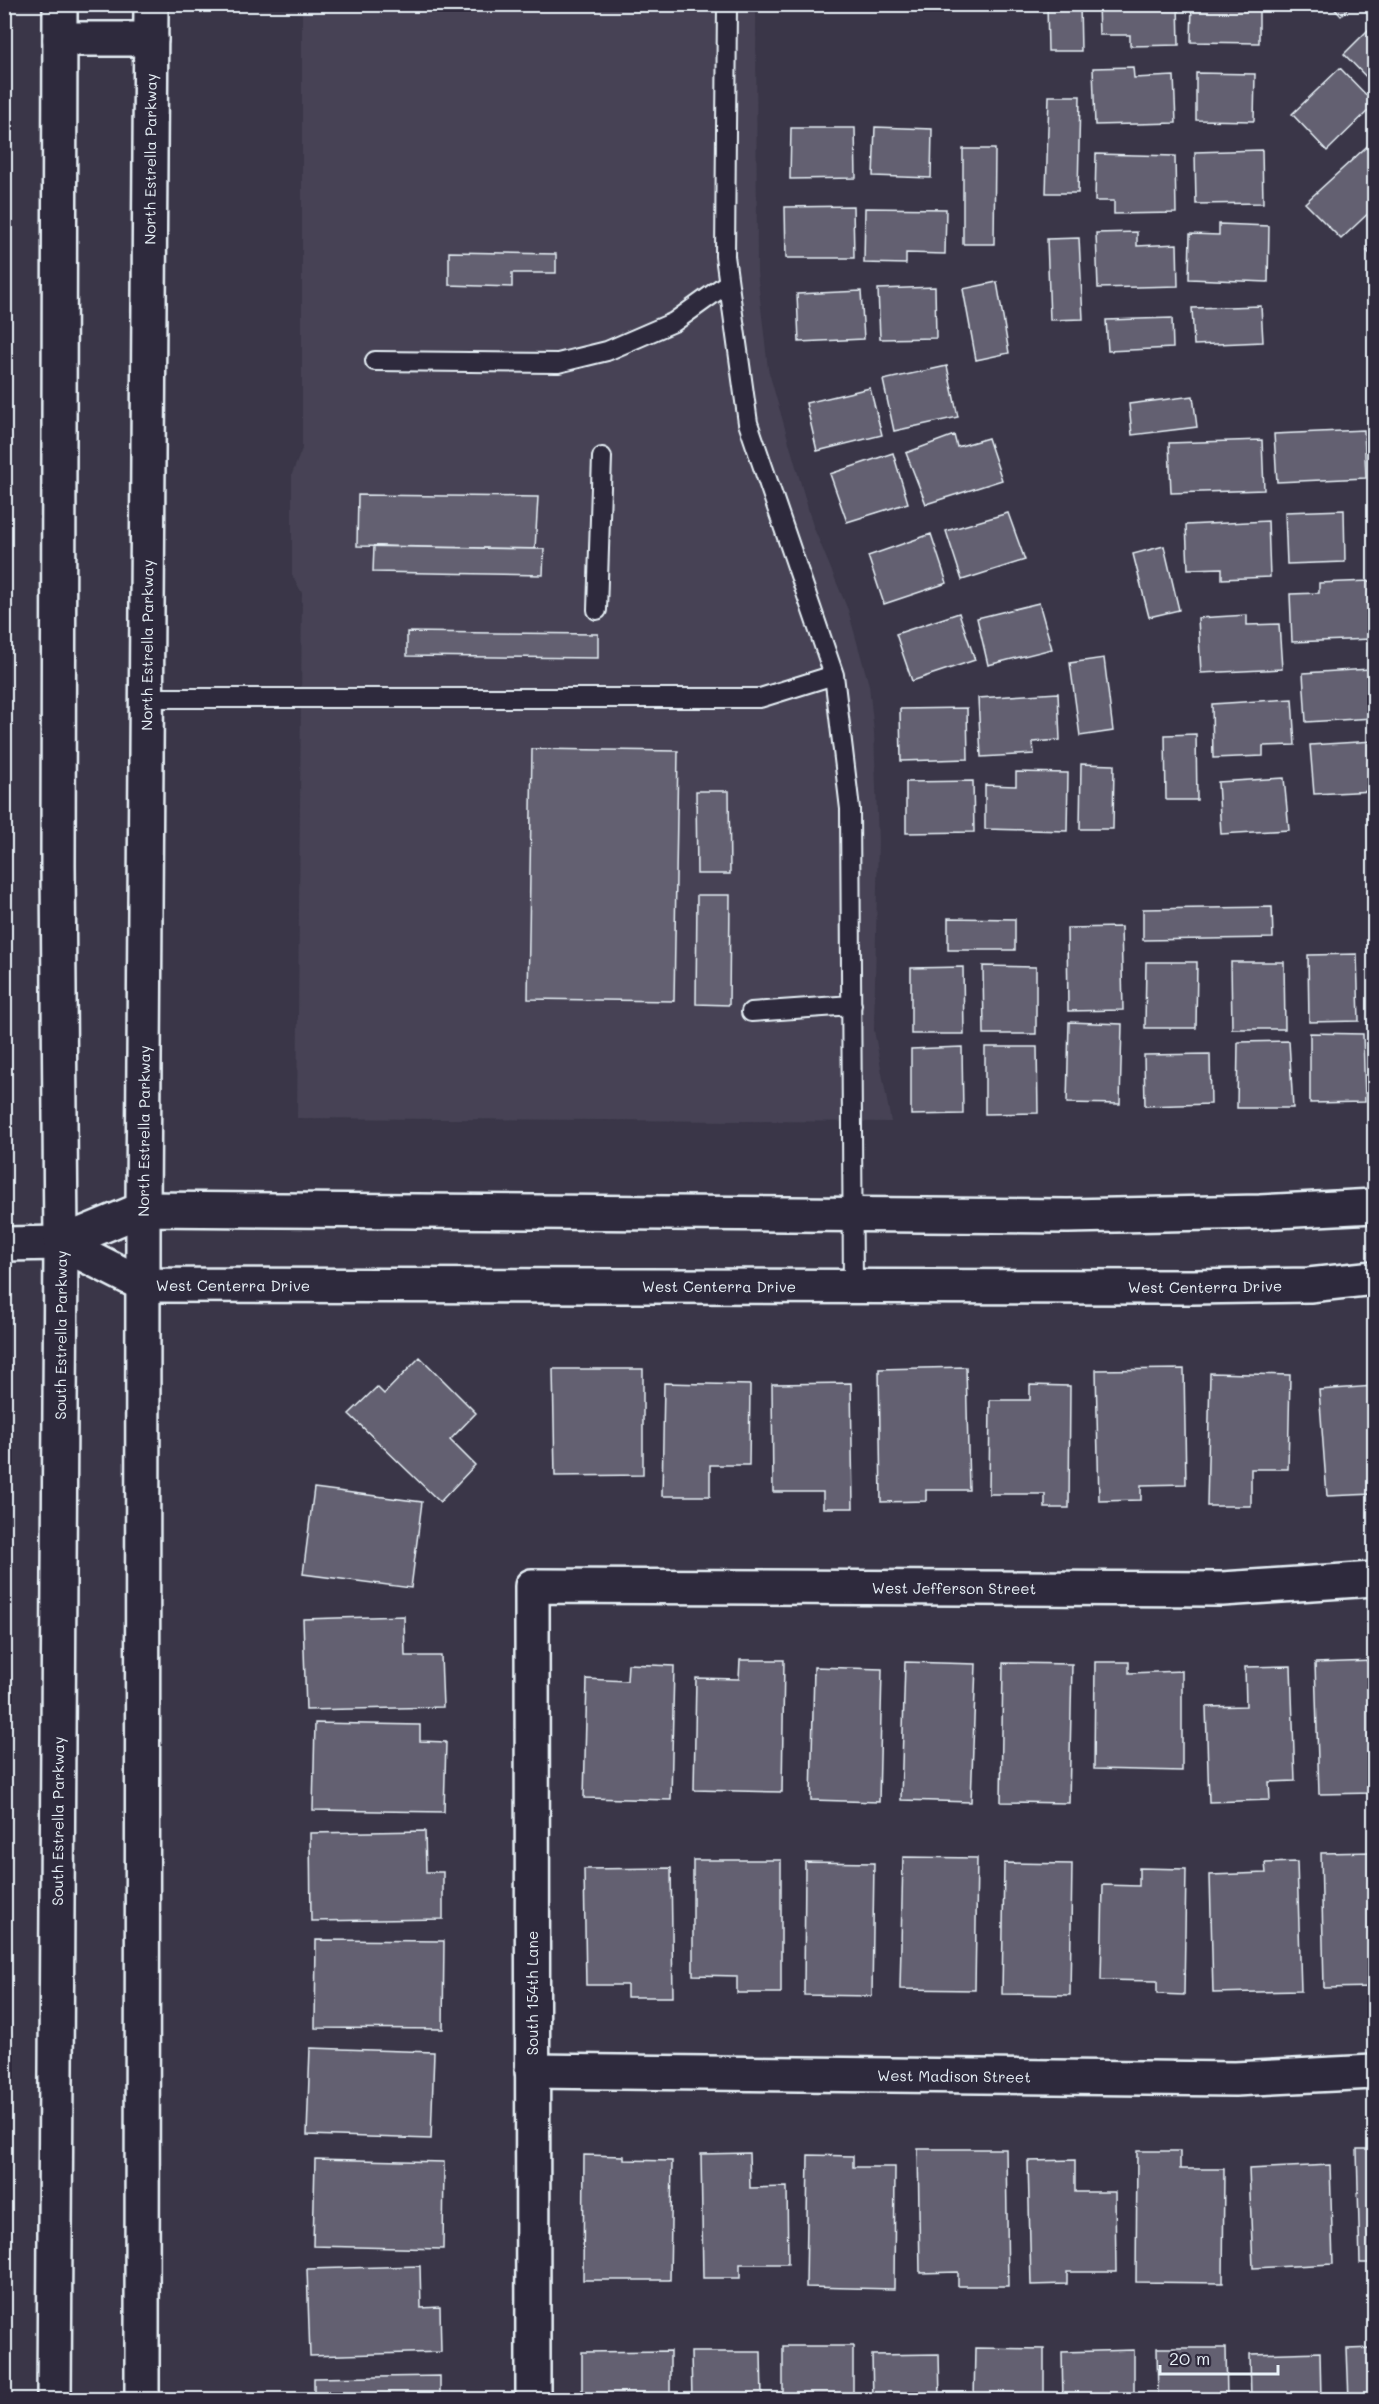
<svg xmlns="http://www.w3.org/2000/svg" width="1379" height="2404" font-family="Mali,sans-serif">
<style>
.built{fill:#464354}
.building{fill:#636171;stroke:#e8f1f8;stroke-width:1.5}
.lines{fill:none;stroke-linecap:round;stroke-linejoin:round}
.service-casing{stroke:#e8f1f8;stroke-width:22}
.minor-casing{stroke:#e8f1f8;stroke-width:38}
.tertiary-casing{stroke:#e8f1f8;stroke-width:38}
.primary-casing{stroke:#e8f1f8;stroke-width:38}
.service{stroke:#2f2a3d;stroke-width:18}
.minor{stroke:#2f2a3d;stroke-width:33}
.tertiary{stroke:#2f2a3d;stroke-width:33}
.primary{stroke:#2f2a3d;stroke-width:33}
.labels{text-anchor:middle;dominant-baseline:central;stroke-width:4.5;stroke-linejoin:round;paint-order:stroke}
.street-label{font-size:15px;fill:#e8f1f8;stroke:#2f2a3d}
</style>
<rect width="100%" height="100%" fill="#3a3648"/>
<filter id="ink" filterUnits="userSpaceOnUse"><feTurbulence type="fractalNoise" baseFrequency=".0167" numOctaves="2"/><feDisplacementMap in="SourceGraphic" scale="12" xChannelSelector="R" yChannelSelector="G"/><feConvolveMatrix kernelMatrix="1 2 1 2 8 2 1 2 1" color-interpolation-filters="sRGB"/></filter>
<g filter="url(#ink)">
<path class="built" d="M302 5H756L757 272 768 369 813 526 848 610 869 685 874 732 878 841 874 1030 891 1122 297 1118 302 593 292 575V474L302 449Z"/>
<path class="building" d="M1047 4H1080L1081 51H1048Z
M1098 4H1178L1179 45 1130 46V35H1099Z
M1192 4H1259V43L1191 42Z
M1330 4H1352L1341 16Z
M1374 24V85L1344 54Z
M1133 67 1134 78 1174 76 1176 123 1095 125 1093 68Z
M1340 68 1374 103V105L1327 151 1292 114Z
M1196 73 1255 74 1254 121 1196 120Z
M1049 96H1080L1078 193H1046Z
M875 127 932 129 931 178 873 176Z
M791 128H855L856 178 790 179Z
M1374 140V208L1341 239 1305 203Z
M963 149H995L994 244H963Z
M1262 150 1263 203 1196 204 1195 152Z
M1096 154 1175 156 1176 213 1114 214V201H1095Z
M853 206 854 258H786L785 207Z
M865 208 946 209 945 254 906 253V264L864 263Z
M1219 224 1269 226 1268 282 1189 279 1190 234 1219 235Z
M1137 232V246L1177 244 1178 286 1098 288 1096 233Z
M1079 238 1083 319 1050 320 1047 239Z
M1374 243V258L1367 251Z
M449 252 556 254V273H512V287L449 285Z
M997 282 1009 353 976 360 963 289Z
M935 287 936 338 880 339 878 289Z
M861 291 864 339 799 342 797 294Z
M1261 306 1263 342 1194 345 1192 308Z
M1172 318 1173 348 1108 351 1106 320Z
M947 366 958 417 894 431 883 380Z
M870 388 882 435 817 451 806 403Z
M1193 396 1197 427 1132 435 1129 404Z
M1364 430 1366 478 1277 482 1274 434Z
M954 435 957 447 988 438 1002 480 926 504 906 453Z
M1262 440 1264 490 1171 493 1169 443Z
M893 453 908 503 847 522 830 474Z
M358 495 538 497 535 549 357 546Z
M1344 510 1345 562 1287 564 1285 512Z
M1008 513 1025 560 962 580 946 531Z
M1268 521 1270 577 1222 579V568L1188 569 1186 525Z
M931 534 947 583 884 604 868 556Z
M374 546 544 549 543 575 373 572Z
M1164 546 1179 610 1149 617 1133 554Z
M1370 581 1372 639 1292 642 1290 594 1319 593V583Z
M1039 603 1052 649 988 665 977 618Z
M959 613 975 660 912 681 896 634Z
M1247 615V625L1279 624 1282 669 1201 673 1198 618Z
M407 632 598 634V658L407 656Z
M1104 658 1113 731 1080 736 1070 663Z
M1370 669 1373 718 1306 722 1303 673Z
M1058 693 1060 740 1033 742 1034 754 981 757 978 698Z
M1292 699 1295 745 1263 746V756L1213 758 1212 704Z
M967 708 968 759 901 761 900 709Z
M1196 734 1197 800H1166L1165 735Z
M1374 741V791L1314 794 1310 745Z
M532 749 678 751 674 1001 528 999Z
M1081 764 1114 765 1113 829H1080Z
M1016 772 1068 773 1067 831 985 829V785L1016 786Z
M1284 778 1289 830 1221 834 1218 782Z
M973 781 974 832 906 833V782Z
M696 791H729L730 874H697Z
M697 895H730L729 1005 696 1004Z
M1272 907 1273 938 1143 940V909Z
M948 918 1015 919V950H948Z
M1121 927 1123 1010 1068 1011 1067 928Z
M1357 954 1359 1021 1309 1022 1308 955Z
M1146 962H1197L1196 1028H1145Z
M1231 962H1284L1285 1029H1232Z
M983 966 1036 967V1034H984Z
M963 967 964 1034H911V968Z
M1069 1022 1122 1024 1120 1104 1067 1103Z
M1310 1033 1363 1034 1365 1102 1310 1103Z
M1289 1041 1293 1108H1237L1238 1042Z
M962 1047 963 1114 911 1115V1049Z
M985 1047H1037L1038 1113 985 1114Z
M1210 1054 1211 1104 1145 1106 1144 1055Z
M420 1357 476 1413 450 1440 475 1465 440 1502 349 1414 377 1387 384 1394Z
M966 1367 969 1490H926V1501L881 1502 879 1369Z
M553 1369H643V1475L555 1476Z
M1184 1369 1186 1484 1141 1485V1500L1099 1501 1096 1370Z
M1210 1373 1290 1375 1288 1469H1251V1506H1207Z
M664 1383 750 1385 749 1465H710V1496H662Z
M851 1383 853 1508H823V1492H773L772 1384Z
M1030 1385 1070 1386 1069 1508H1045V1494H989L990 1400H1030Z
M1374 1386V1494L1327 1496 1319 1390Z
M314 1488 422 1502 411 1588 303 1574Z
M404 1616 405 1656H441L443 1707 306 1710 303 1619Z
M740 1660H784L782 1792 694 1790 696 1678 739 1679Z
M1374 1661V1793L1319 1794 1315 1663Z
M905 1662 976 1664 971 1802 901 1800Z
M1095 1662H1129V1673L1182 1671V1771L1094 1769Z
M1003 1663 1072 1664 1069 1803 1001 1802Z
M628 1664 674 1666 671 1800 584 1798 587 1679 627 1681Z
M1291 1666 1295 1781 1269 1782 1270 1800 1209 1802 1206 1707 1246 1706 1245 1667Z
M814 1667 882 1669 879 1802 811 1800Z
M315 1723 420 1725V1741L446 1742 444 1812 313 1810Z
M425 1831 426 1872H443V1919L311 1921 310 1833Z
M1374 1852V1987L1324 1988 1321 1853Z
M903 1857 977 1858 975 1990 900 1989Z
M693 1860H781V1993H737V1976L693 1975Z
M805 1862 874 1863 872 1996 804 1995Z
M1297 1862 1301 1991 1213 1993 1210 1875 1266 1873 1265 1863Z
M1004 1863 1072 1864 1070 1995 1002 1994Z
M671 1868 673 1997H627V1985H586L584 1869Z
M1139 1868 1186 1869 1184 1995 1157 1994V1981L1101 1980 1103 1885 1139 1886Z
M316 1940 444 1941 443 2029 315 2028Z
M310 2048 434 2052 431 2139 307 2135Z
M918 2149H1006L1008 2286H958V2272L920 2273Z
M1357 2149H1374V2263H1360Z
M1137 2151H1180V2169H1224L1223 2283 1136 2282Z
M749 2153 750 2188 787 2187 788 2264H740V2278H703L701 2154Z
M584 2155 624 2156V2160L672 2161 670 2280H583Z
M808 2155 853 2156V2167H895L894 2289 806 2287Z
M315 2159 444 2162 443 2249 313 2246Z
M1075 2160V2192H1115L1116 2272H1067V2284L1031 2285 1028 2161Z
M1330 2165 1333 2264 1253 2268 1249 2169Z
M420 2266 421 2308 440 2307 441 2352 310 2356 307 2269Z
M783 2346H853V2400H783Z
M975 2348 1044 2349V2400H974Z
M1157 2348H1226L1227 2400H1158Z
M1374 2348V2400H1349L1347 2349Z
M1134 2350V2400H1063L1062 2352Z
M670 2351V2400H582V2352Z
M691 2352H761L762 2400H692Z
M1320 2352 1321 2400H1251L1250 2354Z
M939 2354 940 2400H873L872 2355Z
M440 2376V2400H314V2378Z"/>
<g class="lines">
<g class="service-casing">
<path id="service" d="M727 4 725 256 748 423 834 675
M375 361 558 363 607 351 674 322 728 283
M597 610 602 457
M147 698H760L834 675 850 809 853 1287
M751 1012 852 1005"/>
</g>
<g class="minor-casing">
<g id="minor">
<path d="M4 1244 61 1243"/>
<path id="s1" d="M532 2071 1235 2079 1374 2072"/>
<path id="s2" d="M533 2400 532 1586 1222 1589 1374 1579"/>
</g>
</g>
<g class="tertiary-casing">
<g id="tertiary">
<path id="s3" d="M61 1243 144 1285 1193 1287 1309 1285 1374 1278"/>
<path d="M61 1243 143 1209 1068 1216 1260 1212 1374 1206"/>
</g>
</g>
<g class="primary-casing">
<g id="primary">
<path d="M60 39H151"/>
<path id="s4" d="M54 2400 61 1243 58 865 60 4"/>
<path id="s5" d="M142 2400 143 1209 151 4"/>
</g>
</g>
<use href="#service" class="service"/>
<use href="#minor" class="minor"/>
<use href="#tertiary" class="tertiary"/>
<use href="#primary" class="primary"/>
</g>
</g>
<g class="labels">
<g class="street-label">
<text stroke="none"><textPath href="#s5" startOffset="2241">North Estrella Parkway</textPath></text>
<text stroke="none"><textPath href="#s5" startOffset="1755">North Estrella Parkway</textPath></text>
<text stroke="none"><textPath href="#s5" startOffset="1269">North Estrella Parkway</textPath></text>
<text stroke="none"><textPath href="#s3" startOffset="182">West Centerra Drive</textPath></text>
<text stroke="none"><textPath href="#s3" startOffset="668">West Centerra Drive</textPath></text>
<text stroke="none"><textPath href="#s3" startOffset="1154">West Centerra Drive</textPath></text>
<text stroke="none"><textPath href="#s4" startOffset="1065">South Estrella Parkway</textPath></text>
<text stroke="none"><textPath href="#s2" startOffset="1236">West Jefferson Street</textPath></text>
<text stroke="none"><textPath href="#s4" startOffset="579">South Estrella Parkway</textPath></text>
<text transform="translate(532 1993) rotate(-90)">South 154th Lane</text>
<text stroke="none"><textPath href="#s1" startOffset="422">West Madison Street</textPath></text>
</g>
</g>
<rect width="1379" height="2404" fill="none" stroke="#2f2a3d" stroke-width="24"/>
<rect x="12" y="12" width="1355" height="2380" fill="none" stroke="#e8f1f8" stroke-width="2" filter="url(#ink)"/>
<path d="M1160 2365v9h118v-9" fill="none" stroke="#e8f1f8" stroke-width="3"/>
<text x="1169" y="2365" font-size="18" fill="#e8f1f8" stroke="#2f2a3d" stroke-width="4.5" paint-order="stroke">20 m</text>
</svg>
